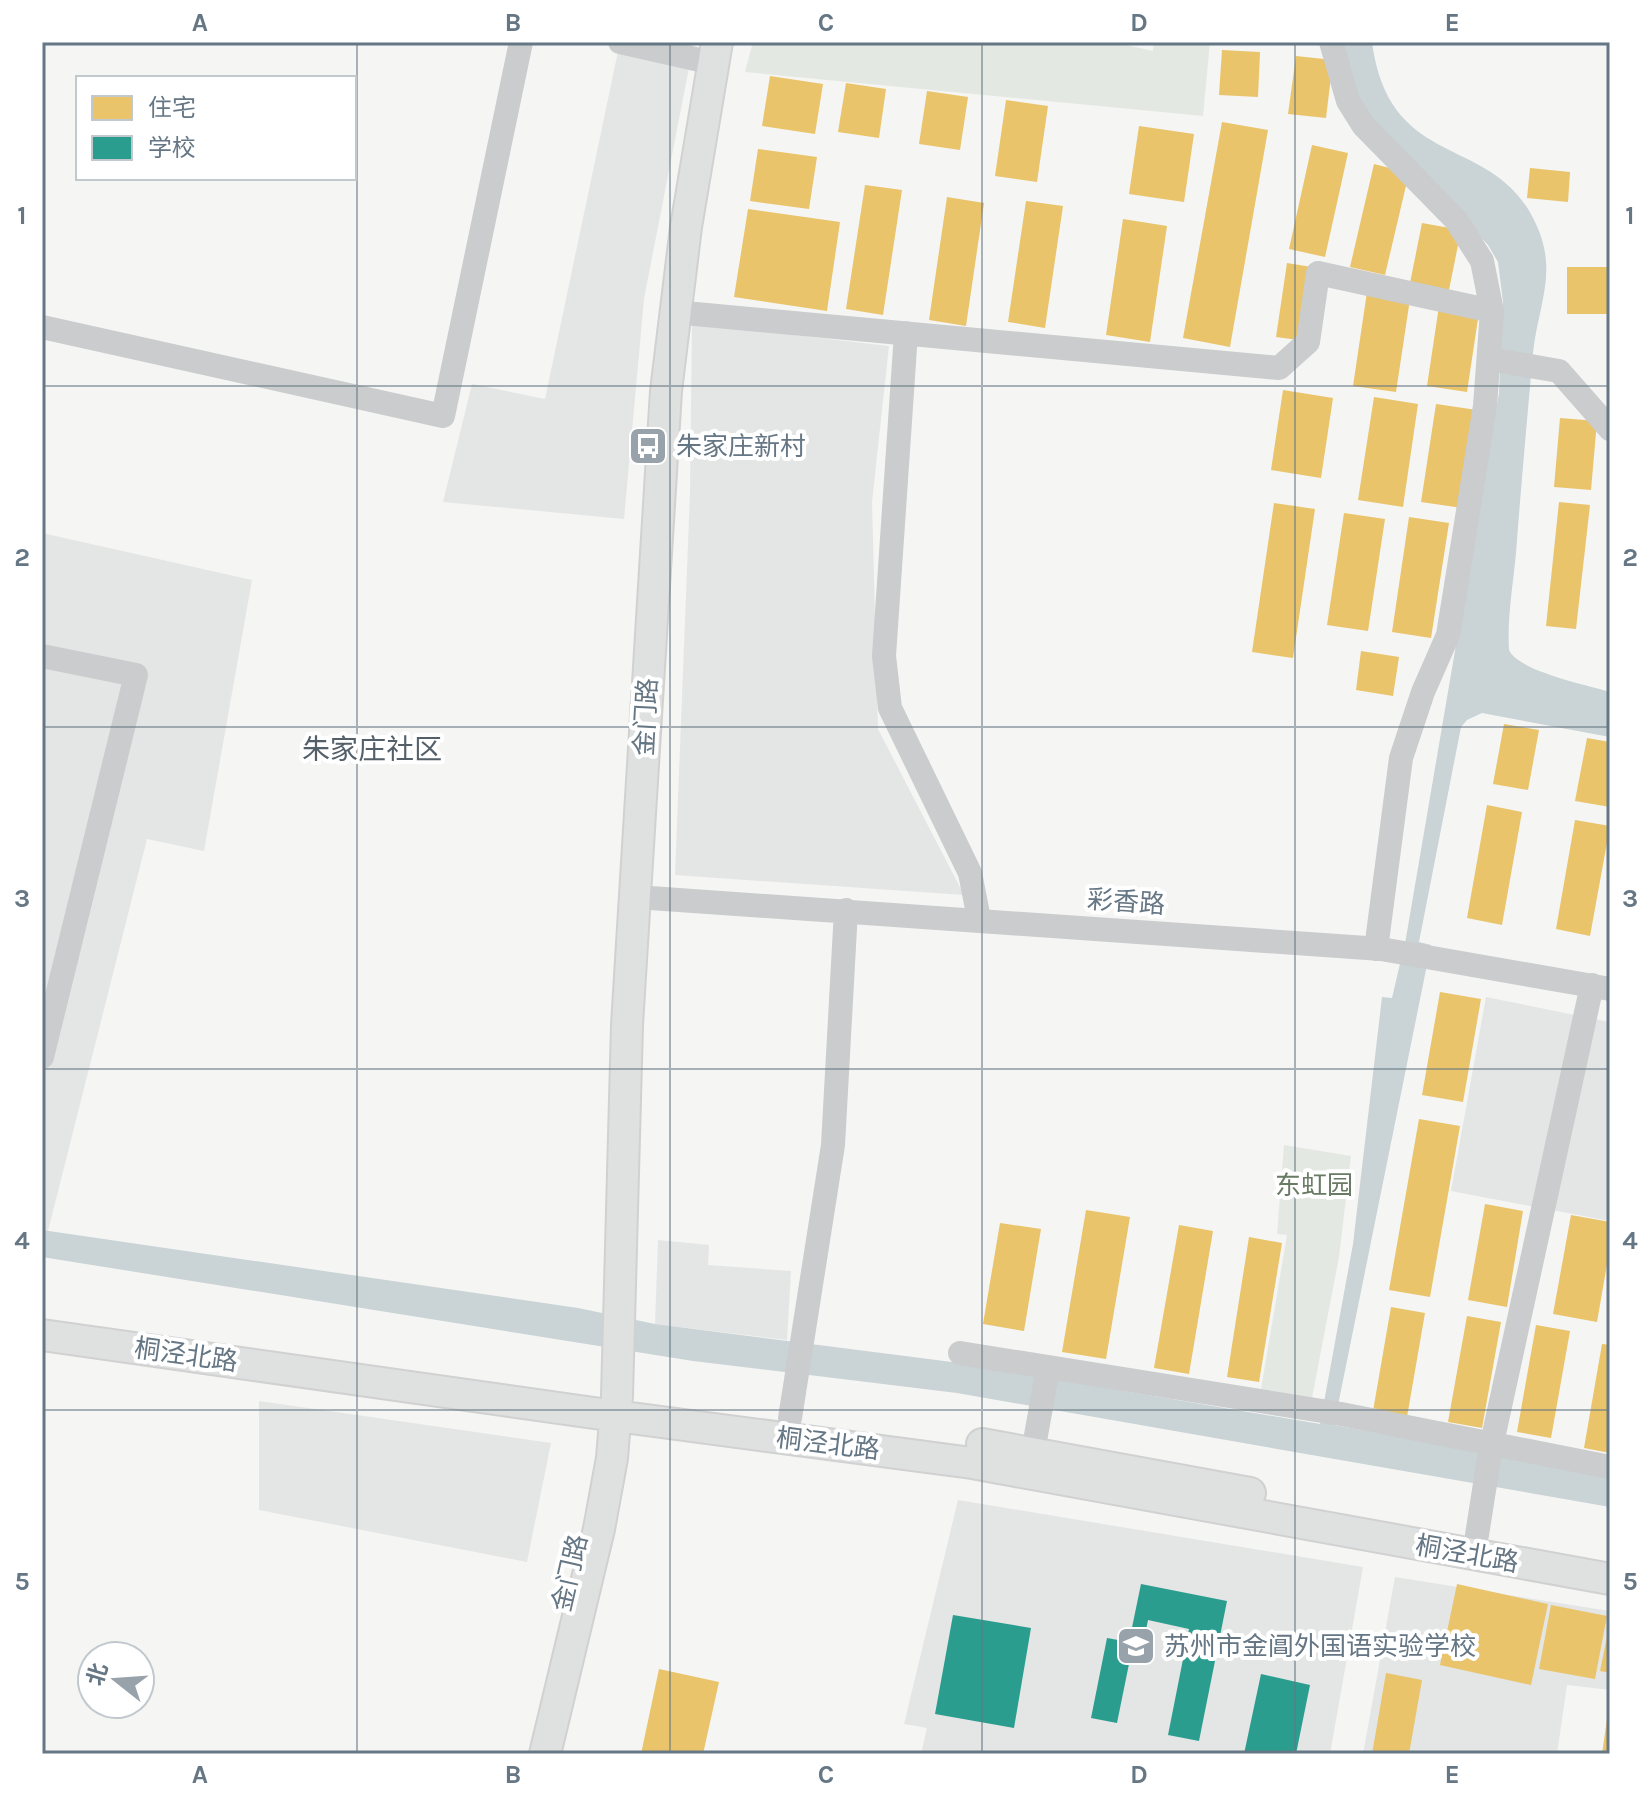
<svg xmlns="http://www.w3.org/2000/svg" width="1652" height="1796" font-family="Karla,'Noto Sans SC',sans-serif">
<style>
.built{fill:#e4e5e5}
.green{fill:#e4e8e2}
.water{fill:#cad3d5}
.homes{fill:#e9c46a}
.schools{fill:#2a9d8f}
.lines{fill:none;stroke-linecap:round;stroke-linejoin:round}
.major-casing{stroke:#d1d1d2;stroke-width:34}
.minor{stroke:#cacccd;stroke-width:24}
.major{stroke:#dfe0e0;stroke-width:30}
.grid{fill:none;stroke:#657684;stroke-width:2;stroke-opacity:0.55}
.labels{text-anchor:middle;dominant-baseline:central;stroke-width:8;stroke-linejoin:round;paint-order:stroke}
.poi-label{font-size:26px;fill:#657684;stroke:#fff;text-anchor:start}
.street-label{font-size:26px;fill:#657684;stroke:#fff}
.park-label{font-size:26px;fill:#697b64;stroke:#fff}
.neighbourhood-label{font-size:28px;fill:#535f69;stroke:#fff}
.neatline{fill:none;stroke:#657684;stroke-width:3}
.grid-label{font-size:26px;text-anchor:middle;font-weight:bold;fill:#657684}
</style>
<rect width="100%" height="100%" fill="#f5f5f4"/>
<path class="built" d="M620 42H694L644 299 624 519 443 502 472 384 545 399Z
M692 323 889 346 872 502 878 729 964 895 675 875 690 493Z
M42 533 252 580 204 851 147 839 48 1231 42 1230Z
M1486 997 1610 1022V1221L1451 1191Z
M658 1240 709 1245 708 1265 791 1271 787 1340 655 1324Z
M259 1401 551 1443 527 1562 259 1510Z
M958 1500 1363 1567 1330 1754H921L927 1728 904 1724Z
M1395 1577 1610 1611V1690L1567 1685 1557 1754H1363Z"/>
<path class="green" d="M753 42H1113L1153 51 1154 42H1210L1203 116 745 72Z
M1284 1145 1351 1156 1339 1257 1312 1398 1261 1389 1287 1235 1277 1234Z"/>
<path class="water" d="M1342 42H1372C1389 173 1493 132 1535 222 1559 271 1538 305 1533 353 1527 420 1521 486 1516 553 1513 585 1507 618 1509 650 1518 671 1587 685 1610 692V737L1482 713 1467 720 1461 727 1419 942 1431 945 1334 1425 1610 1476V1507L957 1393 693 1361 42 1257V1230L578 1308 655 1324 952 1362 1320 1424 1353 1244 1382 997 1392 998 1406 938 1499 393 1503 302 1498 262 1488 245 1362 111Z"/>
<path class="homes" d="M1222 50 1260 52 1258 97 1219 95Z
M1296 56 1333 60 1326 118 1288 114Z
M770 76 823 84 815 134 762 126Z
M846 83 886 89 879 138 838 132Z
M927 91 968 97 960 150 919 144Z
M1006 100 1048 106 1037 182 995 176Z
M1222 122 1268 130 1230 347 1183 338Z
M1139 126 1194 134 1184 202 1129 194Z
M1312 145 1348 153 1325 257 1289 249Z
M758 149 817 157 809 209 750 201Z
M1374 164 1409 173 1385 275 1350 267Z
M1530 168 1570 172 1568 202 1527 198Z
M865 185 902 190 883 315 846 309Z
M947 197 984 203 966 326 929 320Z
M1026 201 1063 206 1045 328 1008 322Z
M748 209 840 222 827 311 734 297Z
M1123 219 1167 226 1150 342 1106 335Z
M1422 223 1461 230 1449 290 1410 283Z
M1287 263 1324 269 1313 342 1276 337Z
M1567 267H1609V314H1567Z
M1367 292 1410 299 1396 392 1353 386Z
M1439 306 1479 312 1467 392 1427 386Z
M1283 390 1333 398 1321 478 1271 470Z
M1374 397 1418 404 1403 507 1358 500Z
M1436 404 1477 410 1462 508 1421 502Z
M1560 418 1597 421 1591 490 1554 487Z
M1559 502 1590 505 1576 629 1546 626Z
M1274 503 1315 509 1293 658 1252 652Z
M1344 513 1385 519 1368 631 1327 625Z
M1409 517 1449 523 1431 638 1392 632Z
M1361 651 1399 657 1393 696 1356 690Z
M1504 724 1539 730 1528 790 1493 784Z
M1587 738 1610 742V807L1575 801Z
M1487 805 1522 812 1502 925 1467 918Z
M1575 820 1610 826 1590 936 1556 929Z
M1440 992 1481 999 1463 1102 1422 1095Z
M1419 1119 1460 1126 1430 1297 1389 1290Z
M1485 1204 1523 1211 1507 1307 1468 1300Z
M1086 1210 1130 1217 1106 1359 1062 1352Z
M1571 1215 1610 1222V1247L1597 1322 1553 1314Z
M1000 1223 1041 1229 1024 1331 983 1324Z
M1179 1225 1213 1231 1189 1374 1154 1368Z
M1249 1237 1282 1243 1259 1382 1227 1377Z
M1391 1307 1425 1313 1407 1417 1373 1411Z
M1467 1316 1501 1322 1482 1428 1448 1422Z
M1536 1325 1570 1331 1551 1438 1517 1432Z
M1602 1344 1610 1345V1453L1584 1448Z
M1457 1584 1548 1604 1531 1685 1440 1665Z
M1551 1605 1607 1616 1595 1679 1539 1669Z
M1609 1627H1610V1673L1600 1671Z
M659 1669 719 1682 703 1754H641Z
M1386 1673 1422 1680 1409 1754H1372Z
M1608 1712 1610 1754H1602Z"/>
<path class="schools" d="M1141 1584 1227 1601 1199 1741 1168 1735 1189 1629 1148 1620 1141 1656 1131 1654 1117 1723 1091 1718 1107 1638 1129 1642Z
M953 1615 1031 1628 1014 1728 935 1714Z
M1261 1674 1310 1685 1296 1754H1244Z"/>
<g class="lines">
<g class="major-casing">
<path id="major" d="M42 1335 601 1414 972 1463 1610 1579
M982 1444 1250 1493
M545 1754 599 1529 612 1458 617 1396 627 1025 666 391 686 227 717 42"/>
</g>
<path class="minor" d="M620 42 713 63
M1331 42 1348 101 1363 125 1456 220 1482 261 1492 311 1485 406 1448 635 1423 692 1401 758 1376 949
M674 312 1279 368 1308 342 1318 273 1492 311
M42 327 443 416 521 42
M906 333 884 656 890 708 970 873 979 919
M1489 359 1559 371 1610 429
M42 656 136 675 42 1057
M636 897 1381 949 1610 989
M960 1353 1341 1414 1610 1467
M790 1418 833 1145 846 910
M1033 1452 1048 1368
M1477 1535 1490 1452 1592 985"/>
<use href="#major" class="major"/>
</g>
<path class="grid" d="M357 42V1754M670 42V1754M982 42V1754M1295 42V1754M42 386H1610M42 727H1610M42 1069H1610M42 1410H1610"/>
<defs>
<g id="bus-square" transform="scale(2)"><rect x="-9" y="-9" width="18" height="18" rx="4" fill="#97a2ab" stroke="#fff"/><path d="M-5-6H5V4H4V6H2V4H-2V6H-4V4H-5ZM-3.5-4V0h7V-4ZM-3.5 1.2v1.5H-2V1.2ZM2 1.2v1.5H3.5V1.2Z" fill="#fff"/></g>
<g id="school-square" transform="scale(2)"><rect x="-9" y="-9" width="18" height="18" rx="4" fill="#97a2ab" stroke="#fff"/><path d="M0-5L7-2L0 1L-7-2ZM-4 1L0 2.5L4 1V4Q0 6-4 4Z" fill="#fff"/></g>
</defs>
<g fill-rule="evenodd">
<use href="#bus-square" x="648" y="446"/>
<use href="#school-square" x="1136" y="1646"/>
</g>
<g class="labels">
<g class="poi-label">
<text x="676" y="446">朱家庄新村</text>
<text x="1164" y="1646">苏州市金阊外国语实验学校</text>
</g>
<g class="street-label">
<text transform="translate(646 717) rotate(-87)">金门路</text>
<text transform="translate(1126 902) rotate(4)">彩香路</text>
<text transform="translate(186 1355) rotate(8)">桐泾北路</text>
<text transform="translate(828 1444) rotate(7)">桐泾北路</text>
<text transform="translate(1467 1554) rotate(10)">桐泾北路</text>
<text transform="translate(570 1573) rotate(-77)">金门路</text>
</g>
<g class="park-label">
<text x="1314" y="1185">东虹园</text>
</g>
<g class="neighbourhood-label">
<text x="372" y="749">朱家庄社区</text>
</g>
</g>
<rect width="1652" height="1796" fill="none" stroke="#ffffff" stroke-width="88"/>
<rect x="76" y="76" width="280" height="104" fill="#ffffff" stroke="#c1c8ce" stroke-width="2"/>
<rect x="92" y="96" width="40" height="24" fill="#e9c46a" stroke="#c1c8ce" stroke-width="2"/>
<text x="148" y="116" font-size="24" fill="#657684">住宅</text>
<rect x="92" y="136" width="40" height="24" fill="#2a9d8f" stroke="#c1c8ce" stroke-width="2"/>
<text x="148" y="156" font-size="24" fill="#657684">学校</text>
<g transform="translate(116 1680) rotate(287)"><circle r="38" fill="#ffffff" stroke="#c1c8ce" stroke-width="2"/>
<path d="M0-6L14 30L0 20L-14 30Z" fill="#97a2ab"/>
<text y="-12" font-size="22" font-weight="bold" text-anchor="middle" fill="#657684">北</text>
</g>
<rect x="44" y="44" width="1564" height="1708" class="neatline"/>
<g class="grid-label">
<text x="200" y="31">A</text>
<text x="513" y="31">B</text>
<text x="826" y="31">C</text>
<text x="1139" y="31">D</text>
<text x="1452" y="31">E</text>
<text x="22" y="224">1</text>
<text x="1630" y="224">1</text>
<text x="22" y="566">2</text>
<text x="1630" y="566">2</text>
<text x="22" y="907">3</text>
<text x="1630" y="907">3</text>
<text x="22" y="1249">4</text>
<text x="1630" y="1249">4</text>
<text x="22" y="1590">5</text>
<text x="1630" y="1590">5</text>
<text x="200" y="1783">A</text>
<text x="513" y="1783">B</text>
<text x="826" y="1783">C</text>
<text x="1139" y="1783">D</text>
<text x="1452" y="1783">E</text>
</g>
</svg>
